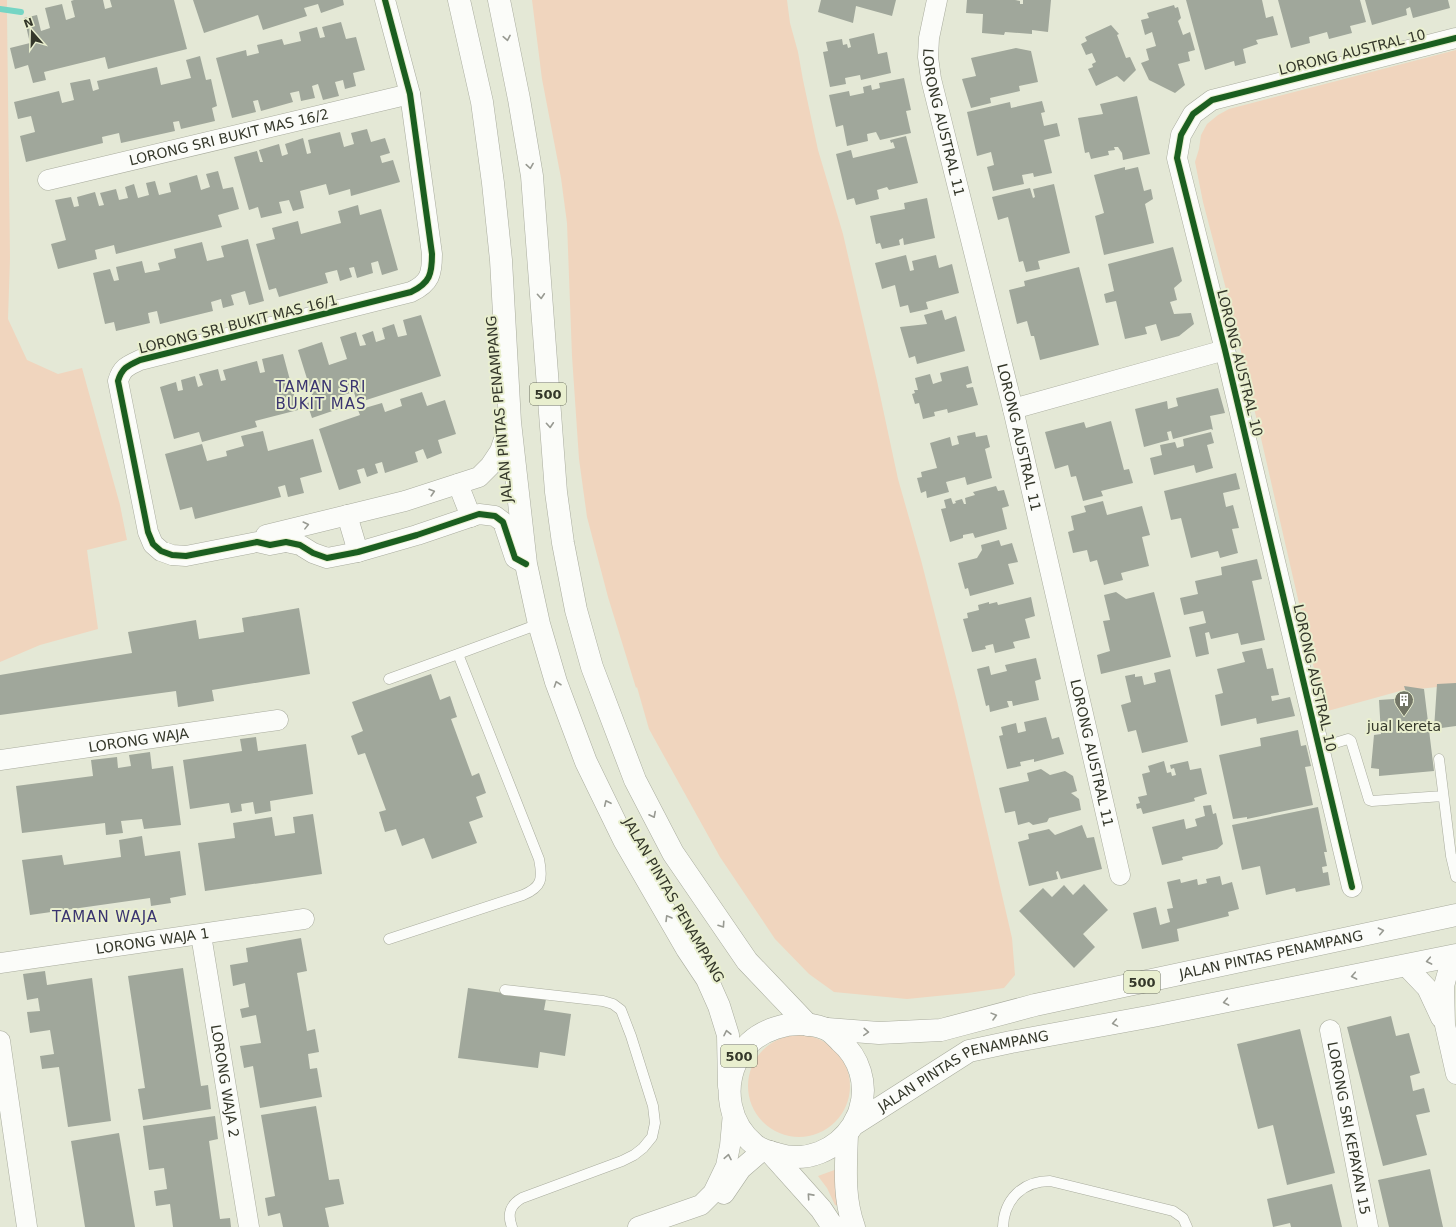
<svg xmlns="http://www.w3.org/2000/svg" width="1456" height="1227" font-family="'DejaVu Sans',sans-serif">
<style>
.green{fill:#f0d5be}
.lines{fill:none;stroke-linecap:round;stroke-linejoin:round}
.stream{stroke:#75d5c4;stroke-width:6}
.building{fill:#a0a79b}
.service-casing{stroke:#a9ac9e;stroke-width:11}
.minor-casing{stroke:#a9ac9e;stroke-width:21}
.tertiary-casing{stroke:#a9ac9e;stroke-width:23}
.primary-casing{stroke:#a9ac9e;stroke-width:23}
.service{stroke:#fbfcf9;stroke-width:10}
.minor{stroke:#fbfcf9;stroke-width:20}
.tertiary{stroke:#fbfcf9;stroke-width:22}
.primary{stroke:#fbfcf9;stroke-width:22}
.cycleway-casing{stroke:#e9efcf;stroke-width:8}
.cycleway{stroke:#1b5e20;stroke-width:6}
.oneway{stroke:#989a92}
.labels{text-anchor:middle;dominant-baseline:central;stroke-width:4;stroke-linejoin:round;paint-order:stroke}
.shield{fill:#e9efcf;stroke:#6a6e5c;stroke-width:1}
.shield-label{font-size:13px;font-weight:bold;fill:#34372a}
.street-label{font-size:14px;fill:#34372a;stroke:#e9efcf}
.poi-label{font-size:14px;fill:#34372a;stroke:#e9efcf}
.neighbourhood-label{font-size:15px;letter-spacing:1px;fill:#3a3470;stroke:#e9efcf}
</style>
<rect width="100%" height="100%" fill="#e4e8d6"/>
<path class="green" d="M0 0H7V14L10 258 8 319 27 360 58 374 82 368 120 505 127 540 87 550 98 629 40 645 0 662Z
M532 0H787L790 23 798 52 803 80 818 150 843 234 877 381 898 479 921 560 957 701 1012 938 1015 975 1004 988 967 993 907 999 834 992 809 974 775 939 720 857 649 729 637 687 636 688 608 597 587 517 579 459 572 356 567 223 561 178 542 79Z
M1456 50V685L1400 691 1324 712 1231 308 1203 202 1195 162 1199 149 1201 135 1207 124 1218 115 1229 109Z
M748 1086a51 51 0 1 1 102 0a51 51 0 1 1-102 0Z
M840 1168 839 1206 835 1205 827 1188 818 1176Z"/>
<g class="lines">
<path class="stream" d="M0 9 21 12"/>
</g>
<path class="building" d="M74 0H103L105 9 112 7 110 0H174L187 49 108 69 105 57 44 72 46 80 33 83 28 65 15 69 10 48 30 43 24 18 37 15 41 31 50 28 45 8 62 4 66 20 75 17 71 1Z
M193 0H343L344 5 321 13 318 4 304 8 307 16 263 30 258 15 204 33Z
M821 0H896L892 16 856 6 853 23 818 12Z
M967 0H1015L1020 1V4H1023V0H1051L1048 32 1032 30V34L1005 32 1004 35 982 33 983 14 966 13Z
M1186 0H1262L1266 18 1273 16 1278 35 1256 40 1258 44 1243 49 1246 63 1235 66 1234 61 1205 70Z
M1278 0H1360L1366 22 1350 26 1352 33 1329 39 1327 32 1309 37 1310 43 1291 48Z
M1365 0H1448L1450 8 1413 18 1410 7 1406 9 1407 15 1372 25Z
M1174 5 1175 8 1178 7 1181 18 1178 21 1183 35 1190 32 1195 50 1188 52 1190 61 1178 64 1185 85 1175 93 1149 80 1141 63 1149 60 1146 49 1156 46 1152 32 1145 35 1141 20 1149 18 1147 13Z
M341 22 346 39 356 37 365 70 353 73 356 86 345 89 343 80 335 82 339 96 323 100 318 84 312 86 315 98 301 101 299 91 290 93 293 102 261 111 258 100 253 101 256 112 232 118 216 58 246 50 247 56 259 53 257 45 282 39 284 45 301 41 299 32 317 27 320 38 325 37 322 27Z
M1111 25 1119 34 1117 35 1126 58 1130 57 1136 70 1124 82 1117 76 1096 86 1088 69 1093 67 1092 64 1096 62 1092 53 1086 55 1081 44 1087 41 1085 37Z
M874 33 878 54 887 52 891 73 861 80 860 75 845 78 846 84 830 87 823 52 828 51 826 42 842 39 843 45 847 44 848 48 851 47 849 39Z
M1016 48 1031 51 1038 82 1019 86 1020 91 990 98 991 103 971 108 962 79 976 76 971 58Z
M200 56 206 80 211 79 217 106 212 108 215 121 181 129 179 121 173 122 175 131 121 143 119 133 102 137 103 143 26 162 20 136 35 132 31 116 18 119 14 102 59 91 62 103 74 100 70 83 90 79 93 91 99 89 97 81 157 67 161 85 191 78 186 60Z
M904 78 911 110 906 111 911 133 880 140 876 132 867 134 868 141 847 146 843 125 836 127 829 95 849 91 850 96 864 93 863 87 871 85 872 90 880 88 879 83Z
M1137 96 1150 154 1123 160 1122 153 1118 147H1114L1115 150 1108 151 1109 155 1091 159 1089 152 1085 153 1078 118 1103 114 1100 104Z
M1042 101 1045 112 1041 113 1044 126 1057 123 1060 136 1044 140 1052 173 1034 177 1033 173 1022 175 1024 184 993 191 987 167 994 165 991 152 977 156 967 112 1010 102 1011 108Z
M367 129 371 142 385 138 390 153 380 156 382 163 393 160 400 182 351 196 350 189 329 195 326 184 300 191 304 208 293 211 289 200 279 202 282 213 261 218 258 207 249 210 234 157 257 151 260 162H263L259 150 279 144 282 156 288 154 285 144 303 138 307 154 311 153 308 140 340 132 344 147 354 144 351 133Z
M906 136 918 183 889 190 887 187 877 190 879 199 856 205 854 198 847 200 836 154 851 150 853 158 895 148 893 142 891 143 890 140Z
M1125 167V170L1138 167 1144 191 1151 189 1153 199 1145 204 1154 243 1104 255 1095 216 1104 213 1094 175Z
M218 171 223 189 233 187 239 209 218 215 222 227 116 254 114 245 95 250 97 259 58 269 51 244 66 240 55 200 71 197 74 207 79 206 77 197 95 192 99 206 104 205 100 193 116 189 119 200 128 198 125 187 134 184 138 198 149 195 146 183 155 181 159 195 171 192 169 183 197 175 201 190 210 187 206 174Z
M1054 184 1070 253 1038 261 1040 269 1026 272 1023 261 1019 262 1008 217 998 220 992 197 1030 188 1033 198 1035 197 1033 189Z
M927 198 935 238 904 245 903 238 899 240 900 245 882 249 880 243 876 244 870 216 905 209 904 203Z
M358 205 360 215 381 209 398 270 382 275 378 261 371 263 373 273 357 278 354 267 349 268 352 277 340 281 337 270 325 273 328 283 279 297 276 288 269 290 256 244 275 239 272 228 298 221 301 234 341 223 338 211Z
M248 239 264 301 249 305 245 291 231 295 234 305 223 308 221 299 211 302 213 311 160 324 157 311 148 313 150 323 116 331 114 322 105 324 93 273 110 269 114 281 119 280 116 267 142 261 145 273 160 270 158 263 176 258 174 249 202 242 207 261 224 257 221 246Z
M1173 247 1182 281 1174 288 1177 300 1170 302 1174 314 1191 313 1194 324 1179 336 1161 341 1156 324 1145 327 1147 334 1125 339 1116 301 1106 303 1104 294 1114 291 1108 264Z
M906 255 910 271 914 270 912 261 936 255 939 268 952 264 959 293 926 302 928 309 910 313 908 305 900 307 895 285 882 289 875 263Z
M1079 267 1099 345 1040 360 1034 336H1031L1027 321 1017 324 1009 290 1025 286 1024 281Z
M942 310 945 320 956 316 965 351 917 364 915 356 909 358 900 327 927 324 924 315Z
M421 315 441 376 357 403 354 392 340 396 344 407 312 418 307 403 314 401 298 350 322 342 329 365 347 359 340 337 356 332 360 346 366 345 362 335 373 331 376 342 385 339 382 328 394 324 398 337 407 335 403 320Z
M283 354 298 410 255 421 257 427 202 442 199 432 174 439 160 387 176 382 178 391 183 390 181 380 195 376 198 387 203 385 199 374 218 369 221 381 226 380 223 370 257 361 260 373 265 372 262 359Z
M968 366 972 383 966 385 967 388 973 387 978 405 948 413 947 409 934 412 935 416 923 419 919 403 915 404 912 394 915 393 914 390H918L915 378 930 374 933 384 942 381 940 373Z
M1218 388 1225 413 1210 416 1213 430 1211 429 1173 439 1171 431 1167 432 1169 440 1144 447 1135 409 1167 401 1168 409 1178 406 1176 398Z
M422 392 427 406 445 400 456 434 438 440 442 453 427 459 423 449 415 452 418 462 385 473 382 462 375 464 378 473 367 477 364 468 357 470 361 483 339 490 319 429 360 415 358 410 382 403 385 412 402 406 400 399Z
M1111 421 1124 470 1129 469 1133 483 1101 491 1103 496 1083 501 1076 476 1071 477 1068 465 1055 469 1045 432 1084 422 1086 428Z
M263 431 268 451 313 439 322 472 300 478 304 493 288 497 285 485 278 487 281 497 195 519 192 507 180 510 165 454 202 444 207 461 227 456 226 451 244 446 241 436Z
M975 432 976 437 987 435 990 447 985 449 992 478 967 485 965 477 946 482 949 492 927 498 926 491 921 493 917 478 922 477 921 472 937 468 930 443 950 437 952 446 959 444 957 436Z
M1211 432 1214 443 1207 445 1213 468 1196 473 1194 465 1154 475 1150 458 1162 455 1160 445 1175 442 1177 448 1184 446 1183 439Z
M1236 473 1240 489 1223 493 1226 507 1233 505 1239 528 1232 529 1238 553 1220 558 1218 551 1191 558 1181 518 1171 520 1164 491Z
M996 486 998 491 1004 490 1009 506 1002 508 1007 529 975 538 973 533 963 535V538L950 542 941 509 946 508 944 500 951 498 953 504 956 503 955 501 962 499 964 504H966L965 498 975 495 973 492Z
M1103 501 1107 515 1142 506 1150 535 1142 537 1149 566 1121 573 1123 580 1104 585 1097 560 1090 562 1087 550 1073 553 1068 532 1074 530 1071 516 1086 512 1084 506Z
M999 540 1001 546 1012 543 1018 562 1008 564 1014 584 970 596 968 588 965 589 958 563 977 558 982 550 981 545Z
M1257 559 1262 579 1252 581 1265 640 1241 645 1238 633 1211 639 1209 632 1205 633 1209 654 1196 657 1189 627 1206 623 1203 611 1184 615 1180 598 1198 594 1195 581 1222 575 1221 567Z
M1116 592 1126 599 1154 592 1171 657 1101 674 1097 655 1110 651 1103 621 1110 620 1104 595Z
M1031 597 1035 616 1025 619 1030 638 1013 642 1015 648 995 653 993 644 985 646 986 649 972 652 963 619 968 618 967 613 979 610 978 605 989 602V604L997 602 998 605Z
M299 608 310 674 212 690 214 701 178 707 176 691 0 715V675L132 653 128 632 196 620 199 639 244 632 242 618Z
M1262 648 1267 669 1273 668 1279 695 1271 696 1272 701 1290 697 1295 716 1257 724 1256 718 1221 726 1215 695 1223 693 1217 669 1245 662 1242 652Z
M1036 658 1041 679 1035 681 1039 700 1013 706 1012 701H1007L1009 707 990 712 989 705 986 706 977 669 989 666 991 675 1007 671 1005 665Z
M1170 669 1188 742 1142 753 1136 730 1128 732 1121 705 1131 702 1125 676 1135 674V677L1142 676 1144 685 1156 682 1154 673Z
M431 674 440 700 450 696 457 717 451 719 472 776 479 773 486 793 476 797 483 817 469 822 477 843 432 859 424 838 402 846 396 829 385 832 379 812 386 810 365 753 358 755 351 736 363 731 352 702Z
M1456 683V726L1434 729 1437 684Z
M1404 686 1424 689 1434 771 1379 776V769L1371 768 1374 735 1381 734 1379 700 1408 698Z
M1046 717 1052 739 1059 737 1064 754 1034 762V759L1020 762 1021 766 1007 769 999 736 1003 735 1001 727 1016 723 1018 733 1026 731 1024 722Z
M1298 730 1301 746 1306 745 1311 766 1305 767 1313 805 1247 819V817L1233 819 1219 755 1261 746 1260 738Z
M256 737 258 751 306 744 313 794 270 801 271 811 255 814 253 802 241 804 242 811 231 813 229 803 190 809 183 760 242 751 240 739Z
M150 752 152 769 173 766 181 825 144 829 142 819 121 821 123 833 106 835 105 823 22 833 16 786 93 776 91 760 117 757 118 768 131 766 129 755Z
M1164 761 1167 773 1171 772 1172 776 1176 775 1174 768 1171 769 1170 765 1188 761 1190 770 1201 768 1207 794 1194 798 1195 801 1143 814 1141 808 1137 809 1136 804 1140 803 1138 797 1147 795 1142 774 1150 772 1148 766Z
M1041 769 1050 775 1065 771 1073 776 1077 791 1071 793 1079 799 1081 810 1049 818 1047 822 1033 825 1029 822 1018 825 1015 811 1005 813 999 788 1029 781 1027 773Z
M1211 805 1213 814 1216 813 1223 844 1217 849 1182 857 1183 860 1162 865 1152 827 1184 819 1186 829 1197 826 1195 819 1205 816 1203 806Z
M1318 807 1327 852H1324L1327 866 1322 867 1323 873 1328 872 1330 885 1296 892 1295 888 1266 895 1260 866 1242 870 1232 825Z
M313 814 322 874 205 891 198 843 235 838 233 823 272 817 275 836 295 833 293 817Z
M1082 825 1087 838 1094 837 1102 869 1061 879 1058 871 1056 872 1058 879 1029 886 1018 842 1029 839 1028 834 1049 829 1055 835Z
M142 836 145 856 180 851 186 895 170 898 171 903 151 906 150 898 30 915 22 860 62 855 64 865 121 857 119 840Z
M1220 876 1222 885 1232 882 1239 909 1228 912 1229 916 1177 929 1179 941 1142 949 1133 913 1156 907 1160 925 1170 922 1167 909 1173 908 1167 882 1180 879 1181 883 1197 879 1198 885 1207 883 1206 879Z
M1084 884 1108 910 1083 934 1095 947 1074 968 1019 911 1043 888 1052 897 1064 885 1073 895Z
M301 938 307 971 297 973 307 1031 315 1029 319 1052 308 1054 310 1069 317 1068 322 1097 260 1108 253 1066 244 1068 240 1046 261 1043 256 1015 242 1018 240 1009 249 1007 245 983 233 986 230 965 248 962 246 948Z
M183 968 201 1086 208 1085 211 1109 143 1120 138 1089 145 1088 128 976Z
M45 971 47 985 92 978 111 1121 68 1127 59 1067 42 1069 40 1056 54 1054 50 1030 30 1033 27 1012 40 1011 38 998 27 1000 23 974Z
M468 988 546 999 544 1010 571 1014 565 1056 540 1052 538 1068 458 1058Z
M1391 1016 1396 1036 1409 1033 1420 1073 1410 1076 1413 1091 1424 1088 1430 1112 1416 1115 1427 1155 1383 1166 1347 1027Z
M1300 1029 1335 1173 1287 1185 1273 1125 1258 1129 1237 1044Z
M316 1106 329 1180 339 1179 344 1204 325 1208 329 1227H283L280 1213 268 1216 265 1198 275 1196 261 1115Z
M215 1116 218 1139 209 1141 220 1219 230 1218 231 1227H173L170 1204 156 1206 154 1191 167 1189 164 1168 149 1170 143 1126Z
M119 1133 135 1227H85L71 1141Z
M1430 1169 1443 1227H1389L1378 1180Z
M1332 1184 1342 1227H1291L1290 1223 1273 1227 1267 1199Z"/>
<g class="lines">
<g class="service-casing">
<path id="service" d="M389 679 458 654
M1319 748 1348 739 1351 741 1369 800 1372 801 1443 796
M1439 759 1451 856 1456 877
M389 939 523 895C542 887 543 879 539 859L458 654 539 624
M505 990 603 1001 613 1004 621 1010 631 1036 653 1106 655 1123 652 1137 643 1148 634 1155 622 1161 522 1198C510 1205 507 1214 512 1227
M1003 1227C1004 1199 1023 1181 1050 1181L1173 1211 1183 1218 1187 1227"/>
</g>
<g class="minor-casing">
<g id="minor">
<path d="M385 0 410 94 432 254C432 274 430 283 411 292L140 360C127 366 122 368 118 381L148 532 153 544 161 551 172 555 186 556 257 542 270 545 286 542 300 545 313 553 327 558 358 552 417 535 479 514 495 516 503 522 515 558 526 564"/>
<path id="s1" d="M937 0 929 38 928 57 931 79 1013 409 1120 875"/>
<path id="s2" d="M48 180 410 94"/>
<path d="M1013 409 1225 350"/>
<path d="M458 484 471 517"/>
<path d="M347 515 358 552"/>
<path d="M266 535 405 501 479 477 490 466 500 451 510 422"/>
<path id="s3" d="M0 760 278 720"/>
<path d="M1352 887 1225 350 1177 158 1181 135 1193 114 1212 100 1456 38"/>
<path id="s4" d="M201 935 249 1227"/>
<path d="M1452 957 1444 986 1445 1025 1456 1074"/>
<path id="s5" d="M0 963 304 919"/>
<path d="M1406 966 1427 988 1441 1018"/>
<path id="s6" d="M1330 1030 1368 1227"/>
<path d="M0 1041 27 1227"/>
<path d="M724 1194 741 1169 763 1150"/>
<path d="M638 1227 701 1205 713 1193 726 1166 730 1146 733 1113"/>
</g>
</g>
<g class="tertiary-casing">
<path id="tertiary" d="M847 1134C846 1166 843 1197 854 1227
M770 1152 821 1209 833 1227"/>
</g>
<g class="primary-casing">
<g id="primary">
<path d="M459 0 482 102 493 183 501 260 510 422 526 564 539 624 556 682 586 762 624 840 687 949 707 979 719 1006 728 1035 729 1086"/>
<path d="M499 0 519 99 532 176 556 492 563 543 576 610 592 667 635 780 673 853 747 961 808 1025"/>
<path id="s7" d="M827 1029 879 1033 941 1030 1035 1005 1456 915"/>
<path id="s8" d="M853 1125C855 1120 859 1115 860 1109 868 1084 859 1057 840 1041 836 1037 831 1031 826 1029 794 1017 753 1028 737 1060 723 1089 729 1124 755 1145 761 1150 769 1152 777 1154 806 1163 836 1151 853 1125L969 1051 1011 1042 1153 1016 1456 955"/>
</g>
</g>
<use href="#service" class="service"/>
<use href="#minor" class="minor"/>
<use href="#tertiary" class="tertiary"/>
<use href="#primary" class="primary"/>
<g class="cycleway-casing">
<path id="cycleway" d="M385 0 410 94 432 254C432 274 430 283 411 292L140 360C127 366 122 368 118 381L148 532 153 544 161 551 172 555 186 556 257 542 270 545 286 542 300 545 313 553 327 558 358 552 417 535 479 514 495 516 503 522 515 558 526 564
M1352 887 1225 350 1177 158 1181 135 1193 114 1212 100 1456 38"/>
</g>
<use href="#cycleway" class="cycleway"/>
</g>
<defs><path id="oneway-chevron" d="M-2-3.5L2.5 0L-2 3.5" fill="none" stroke-width="1.6" stroke-linecap="round" stroke-linejoin="round"/></defs>
<g class="oneway">
<use href="#oneway-chevron" transform="translate(507 38) rotate(79)"/>
<use href="#oneway-chevron" transform="translate(530 166) rotate(81)"/>
<use href="#oneway-chevron" transform="translate(541 296) rotate(86)"/>
<use href="#oneway-chevron" transform="translate(550 425) rotate(86)"/>
<use href="#oneway-chevron" transform="translate(432 492) rotate(-17)"/>
<use href="#oneway-chevron" transform="translate(306 525) rotate(-14)"/>
<use href="#oneway-chevron" transform="translate(557 684) rotate(-109)"/>
<use href="#oneway-chevron" transform="translate(607 803) rotate(-115)"/>
<use href="#oneway-chevron" transform="translate(653 815) rotate(63)"/>
<use href="#oneway-chevron" transform="translate(668 918) rotate(-121)"/>
<use href="#oneway-chevron" transform="translate(722 925) rotate(56)"/>
<use href="#oneway-chevron" transform="translate(1381 931) rotate(-12)"/>
<use href="#oneway-chevron" transform="translate(1429 961) rotate(169)"/>
<use href="#oneway-chevron" transform="translate(1354 976) rotate(169)"/>
<use href="#oneway-chevron" transform="translate(1226 1002) rotate(169)"/>
<use href="#oneway-chevron" transform="translate(994 1016) rotate(-15)"/>
<use href="#oneway-chevron" transform="translate(1115 1023) rotate(170)"/>
<use href="#oneway-chevron" transform="translate(866 1032) rotate(4)"/>
<use href="#oneway-chevron" transform="translate(727 1033) rotate(-102)"/>
<use href="#oneway-chevron" transform="translate(728 1157) rotate(-79)"/>
<use href="#oneway-chevron" transform="translate(810 1196) rotate(-132)"/>
</g>
<defs>
<g id="building-pin" transform="scale(1)"><path d="M0 17L-7.5 6A9.5 9.5 0 1 1 7.5 6Z" fill="#727566" stroke="#e9efcf"/><path d="M-4-6H4V6H1V3H-1V6H-4ZM-2.5-4.3h1.7v1.8h-1.7ZM.8-4.3h1.7v1.8H.8ZM-2.5-1h1.7V.8h-1.7ZM.8-1h1.7V.8H.8Z" fill="#fff"/></g>
</defs>
<g fill-rule="evenodd">
<use href="#building-pin" x="1404" y="700"/>
</g>
<g class="labels">
<g class="shield">
<rect x="530" y="383" width="36" height="22" rx="3"/>
<rect x="1124" y="971" width="36" height="22" rx="3"/>
<rect x="721" y="1045" width="36" height="22" rx="3"/>
</g>
<g class="shield-label">
<text x="548" y="394">500</text>
<text x="1142" y="982">500</text>
<text x="739" y="1056">500</text>
</g>
<g class="street-label">
<text transform="translate(1352 52) rotate(-14)">LORONG AUSTRAL 10</text>
<text stroke="none"><textPath href="#s1" startOffset="125">LORONG AUSTRAL 11</textPath></text>
<text stroke="none"><textPath href="#s2" startOffset="186">LORONG SRI BUKIT MAS 16/2</textPath></text>
<text transform="translate(238 324) rotate(-14)">LORONG SRI BUKIT MAS 16/1</text>
<text transform="translate(1240 363) rotate(76)">LORONG AUSTRAL 10</text>
<text transform="translate(499 409) rotate(-95)">JALAN PINTAS PENAMPANG</text>
<text stroke="none"><textPath href="#s1" startOffset="449">LORONG AUSTRAL 11</textPath></text>
<text transform="translate(1315 678) rotate(77)">LORONG AUSTRAL 10</text>
<text stroke="none"><textPath href="#s3" startOffset="140">LORONG WAJA</textPath></text>
<text stroke="none"><textPath href="#s1" startOffset="773">LORONG AUSTRAL 11</textPath></text>
<text transform="translate(674 900) rotate(60)">JALAN PINTAS PENAMPANG</text>
<text stroke="none"><textPath href="#s5" startOffset="154">LORONG WAJA 1</textPath></text>
<text stroke="none"><textPath href="#s7" startOffset="453">JALAN PINTAS PENAMPANG</textPath></text>
<text stroke="none"><textPath href="#s8" startOffset="544">JALAN PINTAS PENAMPANG</textPath></text>
<text stroke="none"><textPath href="#s4" startOffset="148">LORONG WAJA 2</textPath></text>
<text stroke="none"><textPath href="#s6" startOffset="100">LORONG SRI KEPAYAN 15</textPath></text>
</g>
<g class="poi-label">
<text x="1404" y="726">jual kereta</text>
</g>
<g class="neighbourhood-label">
<text x="321" y="387">TAMAN SRI<tspan x="321" dy="17">BUKIT MAS</tspan></text>
<text x="105" y="917">TAMAN WAJA</text>
</g>
</g>
<g transform="translate(32 32) rotate(340)" stroke="#e9efcf" stroke-width="3" paint-order="stroke">
<path d="M0-3L7 15L0 10L-7 15Z" fill="#34372a"/>
<text y="-6" font-size="11" font-weight="bold" text-anchor="middle" fill="#34372a">N</text>
</g>
</svg>
